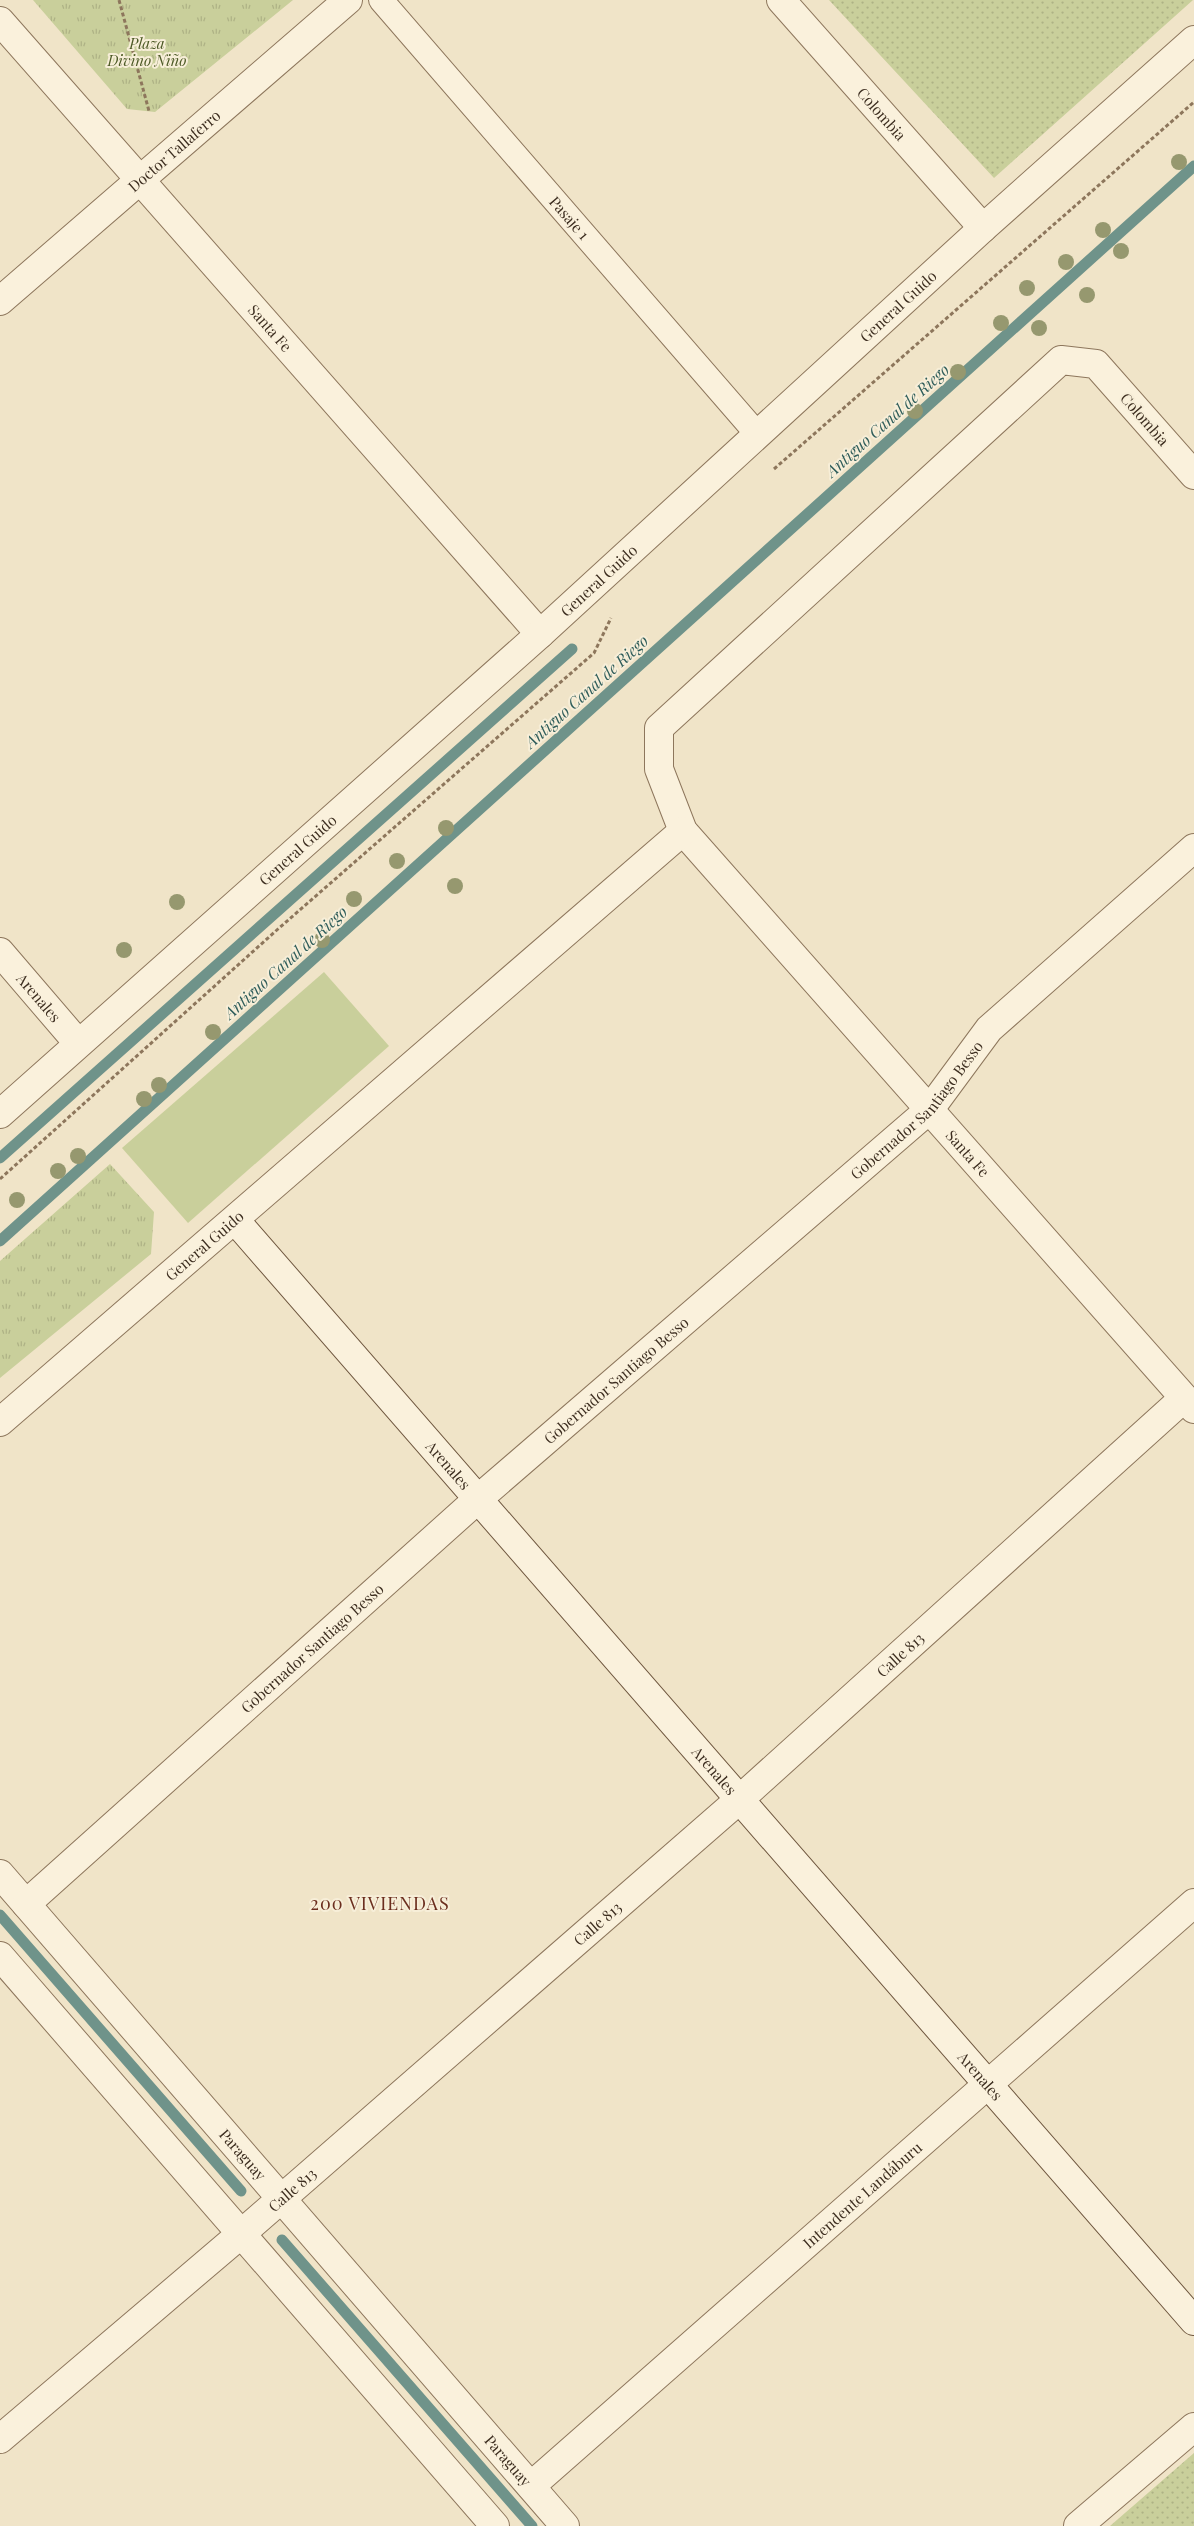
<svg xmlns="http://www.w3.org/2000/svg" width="1194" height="2526" font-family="'Playfair Display',serif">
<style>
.grass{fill:url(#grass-dots)}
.park{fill:url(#park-tufts)}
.pitch{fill:#c9cf9b}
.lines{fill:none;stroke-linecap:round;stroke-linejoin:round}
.stream{stroke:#6f938a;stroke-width:11}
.lane-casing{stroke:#8d765c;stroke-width:26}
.street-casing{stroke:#8d765c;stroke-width:30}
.secondary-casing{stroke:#6f573f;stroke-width:30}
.path{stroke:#8d765c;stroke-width:3;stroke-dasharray:4 2.5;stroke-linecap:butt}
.lane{stroke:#faf1dc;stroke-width:24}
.street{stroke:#faf1dc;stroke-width:28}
.secondary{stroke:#faf1dc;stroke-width:28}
.tree{fill:#96986f}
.labels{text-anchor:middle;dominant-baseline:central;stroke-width:4;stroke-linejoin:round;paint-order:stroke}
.park-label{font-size:15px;font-style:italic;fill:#4d5a26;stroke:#f7eed8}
.street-label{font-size:15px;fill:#3d2e20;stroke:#f7eed8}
.water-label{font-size:16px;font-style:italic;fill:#2f5d5a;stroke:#f7eed8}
.quarter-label{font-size:18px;letter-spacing:1px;fill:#6b2e1e;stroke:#f7eed8}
</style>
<defs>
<pattern id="grass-dots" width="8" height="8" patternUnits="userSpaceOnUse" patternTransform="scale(1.25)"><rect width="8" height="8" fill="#c9cf9b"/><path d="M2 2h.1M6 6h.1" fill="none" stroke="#aeb285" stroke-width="1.8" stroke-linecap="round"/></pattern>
<pattern id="park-tufts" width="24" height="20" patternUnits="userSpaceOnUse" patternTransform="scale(1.25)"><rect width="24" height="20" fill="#c9cf9b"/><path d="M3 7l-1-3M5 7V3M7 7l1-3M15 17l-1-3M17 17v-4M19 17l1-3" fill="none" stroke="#aeb285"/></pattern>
</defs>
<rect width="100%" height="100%" fill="#f0e4c8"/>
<path class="grass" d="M829 0H1193L994 178Z
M1194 2453V2526H1110Z"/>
<path class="park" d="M33 0H293L155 112 127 109Z
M110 1164 154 1212 151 1254 0 1378V1261Z"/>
<path class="pitch" d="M324 972 389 1046 188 1223 122 1148Z"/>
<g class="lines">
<path class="stream" d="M0 1158 572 649
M0 1241 1194 166
M0 1915 241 2191
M282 2240 532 2526"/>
<g class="lane-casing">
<g id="lane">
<path id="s1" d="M381 0 758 435"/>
</g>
</g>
<g class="street-casing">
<g id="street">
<path id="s2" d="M781 0 983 228"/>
<path id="s3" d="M0 21 540 634"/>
<path id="s4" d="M0 301 348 0"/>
<path id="s5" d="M1194 475 1096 364 1061 360 659 728V769L683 831 1194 1409"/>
<path id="s6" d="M0 952 78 1043"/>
<path id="s7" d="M0 1114 540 634 983 228 1194 40"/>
<path id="s8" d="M0 1422 683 831"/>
<path id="s9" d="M0 1874 565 2526"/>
<path id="s10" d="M26 1904 478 1499 930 1109 989 1029 1194 848"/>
<path d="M0 1956 495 2526"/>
<path id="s11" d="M0 2439 241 2234 740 1799 1184 1398"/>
<path id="s12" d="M531 2486 1194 1903"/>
<path d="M1078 2526 1194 2427"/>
</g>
</g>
<g class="secondary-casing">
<g id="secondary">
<path id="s13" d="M235 1220 1194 2321"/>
</g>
</g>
<path class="path" d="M119 0 149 111
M774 469 1194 102
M0 1179 278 929 594 653 611 618"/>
<use href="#lane" class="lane"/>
<use href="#street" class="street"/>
<use href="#secondary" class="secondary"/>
</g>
<g class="tree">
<circle cx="1179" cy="162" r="8"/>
<circle cx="1103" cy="230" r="8"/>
<circle cx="1121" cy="251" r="8"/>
<circle cx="1066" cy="262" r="8"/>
<circle cx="1027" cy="288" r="8"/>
<circle cx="1087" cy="295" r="8"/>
<circle cx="1001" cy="323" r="8"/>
<circle cx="1039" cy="328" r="8"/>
<circle cx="958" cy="372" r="8"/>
<circle cx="915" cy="411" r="8"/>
<circle cx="446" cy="828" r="8"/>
<circle cx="397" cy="861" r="8"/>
<circle cx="455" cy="886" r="8"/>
<circle cx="354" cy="899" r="8"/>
<circle cx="177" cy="902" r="8"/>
<circle cx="322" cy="940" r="8"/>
<circle cx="124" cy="950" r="8"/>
<circle cx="213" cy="1032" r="8"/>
<circle cx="159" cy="1085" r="8"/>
<circle cx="144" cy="1099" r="8"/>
<circle cx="78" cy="1156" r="8"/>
<circle cx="58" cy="1171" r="8"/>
<circle cx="17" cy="1200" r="8"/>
</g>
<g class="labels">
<g class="park-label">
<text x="147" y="43">Plaza<tspan x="147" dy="17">Divino Niño</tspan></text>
</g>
<g class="street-label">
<text stroke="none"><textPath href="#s2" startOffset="152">Colombia</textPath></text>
<text stroke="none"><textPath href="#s4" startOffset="230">Doctor Tallaferro</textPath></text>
<text stroke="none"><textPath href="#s1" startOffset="288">Pasaje 1</textPath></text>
<text stroke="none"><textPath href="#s7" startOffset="1208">General Guido</textPath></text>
<text stroke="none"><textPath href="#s3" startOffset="409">Santa Fe</textPath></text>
<text transform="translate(1145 419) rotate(49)">Colombia</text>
<text stroke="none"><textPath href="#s7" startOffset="802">General Guido</textPath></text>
<text stroke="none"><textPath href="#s7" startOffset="398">General Guido</textPath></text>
<text stroke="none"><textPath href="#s6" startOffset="60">Arenales</textPath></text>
<text stroke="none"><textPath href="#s10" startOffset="1194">Gobernador Santiago Besso</textPath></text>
<text stroke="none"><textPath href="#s5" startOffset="1266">Santa Fe</textPath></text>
<text stroke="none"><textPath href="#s8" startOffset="270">General Guido</textPath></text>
<text stroke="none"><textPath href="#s10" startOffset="789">Gobernador Santiago Besso</textPath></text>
<text stroke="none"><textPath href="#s13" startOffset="325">Arenales</textPath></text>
<text stroke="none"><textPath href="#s10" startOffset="384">Gobernador Santiago Besso</textPath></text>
<text stroke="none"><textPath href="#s11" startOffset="1194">Calle 813</textPath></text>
<text stroke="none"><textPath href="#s13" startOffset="730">Arenales</textPath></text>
<text stroke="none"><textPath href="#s11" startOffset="789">Calle 813</textPath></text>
<text stroke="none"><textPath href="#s13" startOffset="1135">Arenales</textPath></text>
<text stroke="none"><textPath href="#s9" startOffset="371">Paraguay</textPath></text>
<text stroke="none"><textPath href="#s11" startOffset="384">Calle 813</textPath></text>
<text stroke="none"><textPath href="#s12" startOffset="441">Intendente Landáburu</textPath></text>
<text stroke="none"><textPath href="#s9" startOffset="776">Paraguay</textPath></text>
</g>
<g class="water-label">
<text transform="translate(887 420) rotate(-42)">Antiguo Canal de Riego</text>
<text transform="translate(586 691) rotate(-42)">Antiguo Canal de Riego</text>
<text transform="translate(285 962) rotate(-42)">Antiguo Canal de Riego</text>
</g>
<g class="quarter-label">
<text x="380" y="1903">200 VIVIENDAS</text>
</g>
</g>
</svg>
